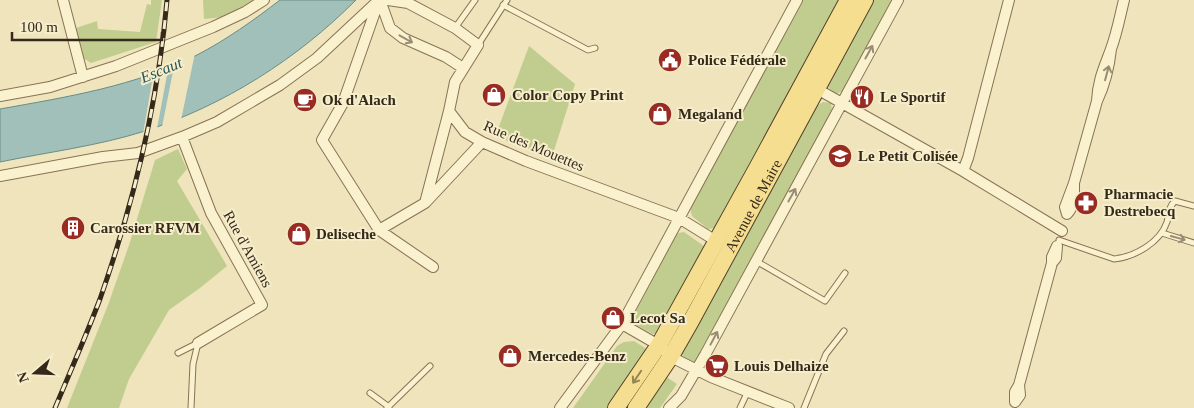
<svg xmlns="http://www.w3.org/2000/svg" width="1194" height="408" font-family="Georgia,serif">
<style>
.green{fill:#c1cd8f}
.water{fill:#a0c0b9;stroke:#678d87}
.pier{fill:#efe4bb}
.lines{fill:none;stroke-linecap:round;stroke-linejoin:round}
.lane-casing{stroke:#877355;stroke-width:7}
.street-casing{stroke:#877355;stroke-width:12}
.primary-casing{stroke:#54412a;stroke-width:18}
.lane{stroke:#faf1ce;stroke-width:5}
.street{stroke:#faf1ce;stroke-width:10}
.primary{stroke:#f6de90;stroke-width:16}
.rail-casing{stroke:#35291a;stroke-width:5}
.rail{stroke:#f6edcb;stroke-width:3;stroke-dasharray:9;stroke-linecap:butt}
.oneway{stroke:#988d74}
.oneway2{stroke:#968455}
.labels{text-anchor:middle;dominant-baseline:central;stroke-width:4;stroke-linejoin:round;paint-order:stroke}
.poi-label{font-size:15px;font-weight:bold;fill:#35291a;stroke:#f6edcb;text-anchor:start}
.street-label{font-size:15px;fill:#35291a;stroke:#f6edcb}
.water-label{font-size:16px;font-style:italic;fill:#295556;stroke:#f6edcb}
</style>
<rect width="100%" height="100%" fill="#efe4bb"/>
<path class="green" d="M151 0H162L156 42 91 63 83 58 76 28 97 21 98 29 140 32 147 4 151 5Z
M203 0H254L224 17 204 19Z
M803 0H843L717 228 708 229 692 216 690 208Z
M869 0H891L844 91 835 94 827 86Z
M529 46 575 84 552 157 496 137 498 129Z
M823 102 831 103 832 110 700 358 694 363C686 362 683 359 681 351L812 109Z
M178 149 187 169 177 181 227 266 200 288 169 310 129 379 119 408H67L108 305 129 245 155 160Z
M684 232 704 246V251L660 333 653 334 634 324 632 318 675 237 678 233Z
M634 341 645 348 648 352 610 408H573L617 346 624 342Z
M665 376 677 384 660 408H642Z"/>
<path class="water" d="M280 0H356C297 59 225 105 145 131 98 146 48 152 0 162V109C67 97 136 86 197 55 226 40 254 20 280 0Z"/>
<path class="pier" d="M195 53 181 120 162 127 175 61Z
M169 64 157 129 143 134 154 70Z"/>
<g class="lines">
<g class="lane-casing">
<path id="lane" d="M503 5 588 50 595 48
M455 28 475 0
M478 45 507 0
M1162 233 1194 243
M1059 240 1114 259C1134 257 1160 243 1167 222 1169 215 1168 207 1175 201L1194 206
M756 261 825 301 845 273
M178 353 198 343
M370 393 389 407
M191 408 193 364 198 343
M387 408 430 366
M740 408 748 391
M804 408 826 354 844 331"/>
</g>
<g class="street-casing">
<path id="street" d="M63 0 83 77
M380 0 390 28 403 38 446 57 463 68
M388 0 408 3 455 28 478 45 455 82 449 111 465 132 482 142 526 161 679 218 716 241
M378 3 343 103 322 140 379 230 433 267
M1111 49C1109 68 1105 84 1097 101 1098 80 1104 68 1111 49 1117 33 1120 16 1124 0
M817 89 963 171 1062 231
M0 96 50 87 116 66 213 27 245 12 264 0
M182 137 211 213 262 305 198 343
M963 171 968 158 1009 0
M0 176 103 157 138 153 182 137 217 122 280 85 317 58 379 0
M1074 183C1074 194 1075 206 1067 214L1065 207 1074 183 1097 101
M426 202 482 142
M379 230 425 203 449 111
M1057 246 1056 258 1052 263V257Z
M622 324 655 343 677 360 711 377 789 408
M1019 385 1020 395 1015 402V392L1019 385 1052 263
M560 408 622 324 797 0
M669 408 681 396 705 355 898 0"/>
</g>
<g class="primary-casing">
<g id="primary">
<path d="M616 408 659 345 757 168 848 0"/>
<path id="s1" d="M636 408 671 356 691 321 865 0"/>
</g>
</g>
<use href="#lane" class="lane"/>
<use href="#street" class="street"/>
<use href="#primary" class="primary"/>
<g class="rail-casing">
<path id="rail" d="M55 408C70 372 86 336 100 299 134 202 158 103 167 0"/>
</g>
<use href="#rail" class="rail"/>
</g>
<defs><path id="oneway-shaft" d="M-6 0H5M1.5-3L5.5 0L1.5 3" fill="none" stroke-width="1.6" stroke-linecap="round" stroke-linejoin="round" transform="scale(1.25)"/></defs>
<g class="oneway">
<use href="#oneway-shaft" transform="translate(406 39) rotate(29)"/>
<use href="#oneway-shaft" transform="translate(869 52) rotate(-61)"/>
<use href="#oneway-shaft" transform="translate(1107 73) rotate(-75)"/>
<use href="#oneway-shaft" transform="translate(792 195) rotate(-61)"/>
<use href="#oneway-shaft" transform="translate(1178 238) rotate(15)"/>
<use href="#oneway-shaft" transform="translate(714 338) rotate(-62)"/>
</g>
<use class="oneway2" href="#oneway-shaft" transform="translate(637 377) rotate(124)"/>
<defs>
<g id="civic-disc" transform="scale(1.25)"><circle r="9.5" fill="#982b22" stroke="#f6edcb"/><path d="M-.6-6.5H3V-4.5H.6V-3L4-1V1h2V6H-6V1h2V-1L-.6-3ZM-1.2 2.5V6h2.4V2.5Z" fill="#fff"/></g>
<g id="shop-disc" transform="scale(1.25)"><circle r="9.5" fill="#982b22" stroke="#f6edcb"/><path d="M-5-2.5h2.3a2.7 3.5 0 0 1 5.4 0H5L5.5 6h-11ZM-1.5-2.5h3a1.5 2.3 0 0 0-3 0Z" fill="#fff"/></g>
<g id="restaurant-disc" transform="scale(1.25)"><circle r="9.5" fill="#982b22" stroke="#f6edcb"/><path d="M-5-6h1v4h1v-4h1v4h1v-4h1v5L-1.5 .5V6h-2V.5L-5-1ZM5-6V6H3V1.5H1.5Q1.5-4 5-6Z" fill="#fff"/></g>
<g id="cafe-disc" transform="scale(1.25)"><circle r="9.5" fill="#982b22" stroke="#f6edcb"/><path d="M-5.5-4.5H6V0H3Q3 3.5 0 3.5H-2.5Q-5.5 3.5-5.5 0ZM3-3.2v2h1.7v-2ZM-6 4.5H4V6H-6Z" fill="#fff"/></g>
<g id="school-disc" transform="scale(1.25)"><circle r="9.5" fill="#982b22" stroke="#f6edcb"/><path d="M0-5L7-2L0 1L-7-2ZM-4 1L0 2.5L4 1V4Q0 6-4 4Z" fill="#fff"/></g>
<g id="pharmacy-disc" transform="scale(1.25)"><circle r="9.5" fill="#982b22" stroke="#f6edcb"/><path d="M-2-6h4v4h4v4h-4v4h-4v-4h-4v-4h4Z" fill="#fff"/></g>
<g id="building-disc" transform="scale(1.25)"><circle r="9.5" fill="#982b22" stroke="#f6edcb"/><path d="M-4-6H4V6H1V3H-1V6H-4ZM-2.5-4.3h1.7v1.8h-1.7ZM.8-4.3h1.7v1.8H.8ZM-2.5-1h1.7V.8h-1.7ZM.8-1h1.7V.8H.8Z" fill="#fff"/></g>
<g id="supermarket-disc" transform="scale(1.25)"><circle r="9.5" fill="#982b22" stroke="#f6edcb"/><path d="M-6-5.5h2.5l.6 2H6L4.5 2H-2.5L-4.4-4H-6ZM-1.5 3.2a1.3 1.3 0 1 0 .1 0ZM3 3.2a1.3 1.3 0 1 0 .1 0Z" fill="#fff"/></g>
</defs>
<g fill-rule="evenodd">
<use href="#civic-disc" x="670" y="60"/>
<use href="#shop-disc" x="494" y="95"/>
<use href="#restaurant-disc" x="862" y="97"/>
<use href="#cafe-disc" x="305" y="100"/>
<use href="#shop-disc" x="660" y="114"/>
<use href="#school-disc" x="840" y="156"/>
<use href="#pharmacy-disc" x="1086" y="203"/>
<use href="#building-disc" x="73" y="228"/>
<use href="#shop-disc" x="299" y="234"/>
<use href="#shop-disc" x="613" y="318"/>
<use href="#shop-disc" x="510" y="356"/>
<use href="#supermarket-disc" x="717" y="366"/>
</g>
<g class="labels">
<g class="poi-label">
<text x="688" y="60">Police Fédérale</text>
<text x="512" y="95">Color Copy Print</text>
<text x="880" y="97">Le Sportif</text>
<text x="322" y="100">Ok d'Alach</text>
<text x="678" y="114">Megaland</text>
<text x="858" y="156">Le Petit Colisée</text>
<text x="1104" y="194">Pharmacie<tspan x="1104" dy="17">Destrebecq</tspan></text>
<text x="90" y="228">Carossier RFVM</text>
<text x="316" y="234">Deliseche</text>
<text x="630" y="318">Lecot Sa</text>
<text x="528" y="356">Mercedes-Benz</text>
<text x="734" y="366">Louis Delhaize</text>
</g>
<g class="street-label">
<text transform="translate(534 146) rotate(23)">Rue des Mouettes</text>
<text stroke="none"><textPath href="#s1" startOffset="234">Avenue de Maire</textPath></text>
<text transform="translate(248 249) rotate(61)">Rue d'Amiens</text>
</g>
<g class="water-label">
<text transform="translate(161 70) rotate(-22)">Escaut</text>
</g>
</g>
<g transform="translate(35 373) rotate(251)" stroke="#f6edcb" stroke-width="4" paint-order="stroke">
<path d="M0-4L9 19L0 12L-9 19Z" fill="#35291a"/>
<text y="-8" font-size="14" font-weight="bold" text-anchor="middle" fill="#35291a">N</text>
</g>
<path d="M12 32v8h150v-8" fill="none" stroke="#35291a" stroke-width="2.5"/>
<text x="20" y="32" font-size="15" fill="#35291a" stroke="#f6edcb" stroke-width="4" paint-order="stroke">100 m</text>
</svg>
